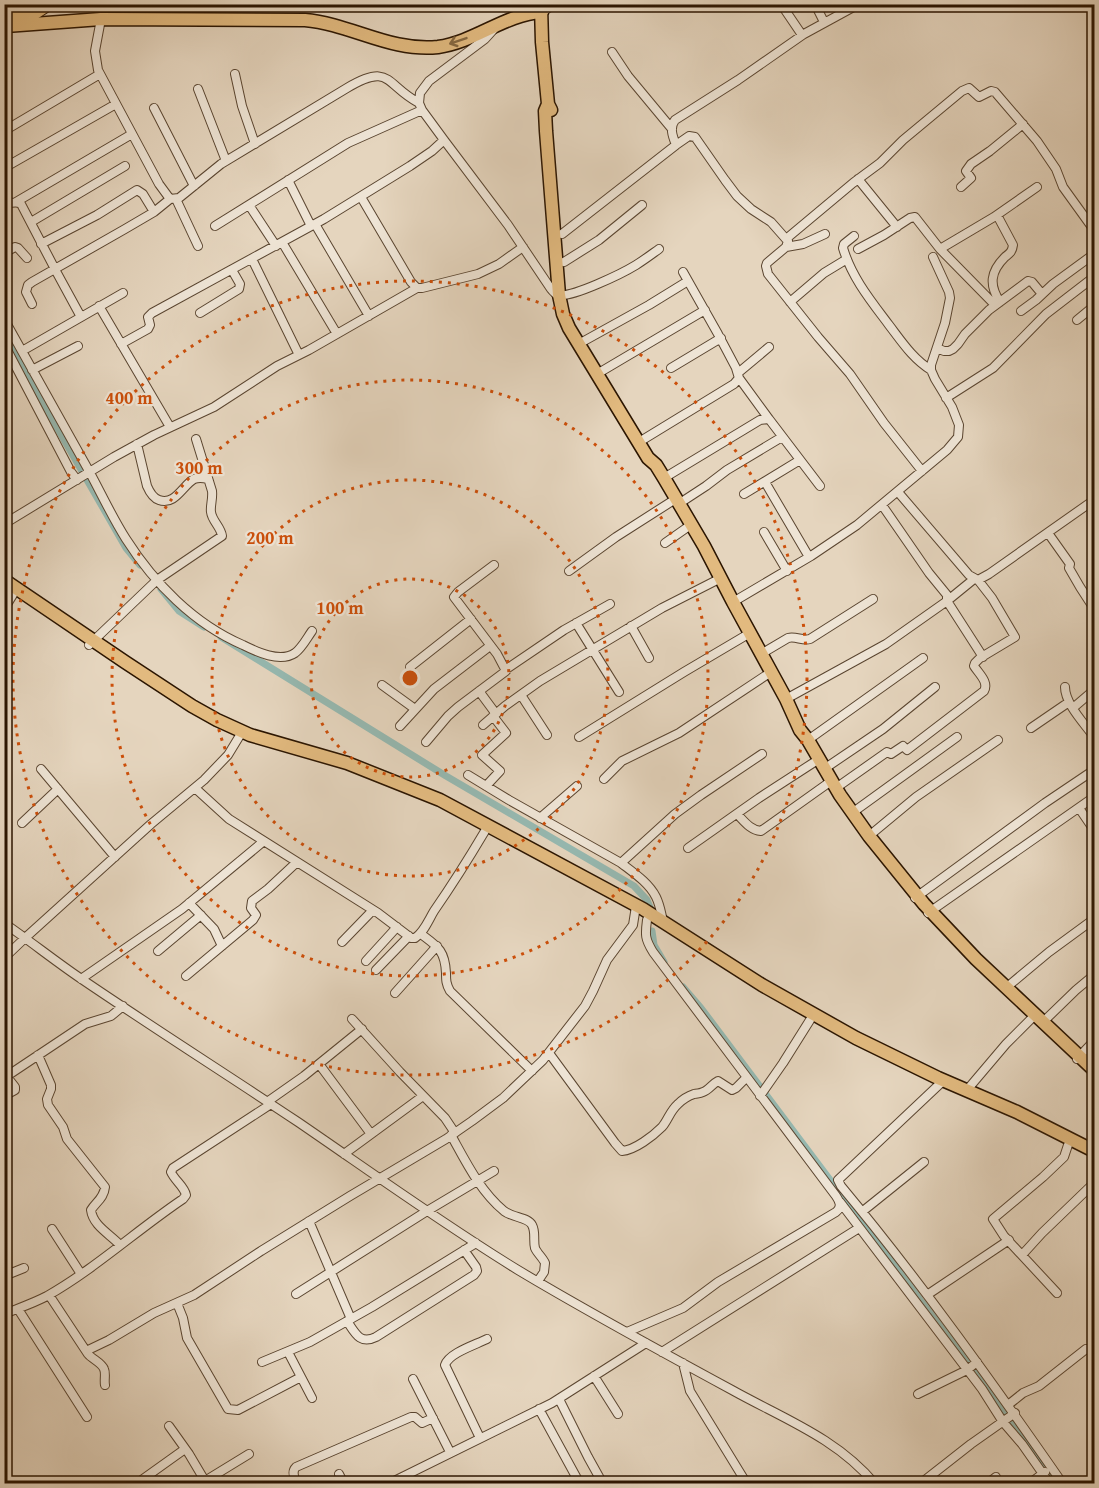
<svg xmlns="http://www.w3.org/2000/svg" width="1099" height="1488" font-family="'Gentium Book Plus',serif">
<style>
.lines{fill:none;stroke-linecap:round;stroke-linejoin:round}
.canal{stroke:#96b9b1;stroke-width:7}
.minor-casing{stroke:#5a4530;stroke-width:10}
.primary-casing{stroke:#2b1501;stroke-width:15}
.trunk-casing{stroke:#2b1501;stroke-width:15}
.motorway-casing{stroke:#2b1501;stroke-width:16}
.minor{stroke:#eee4d5;stroke-width:8}
.primary{stroke:#e2ba7f;stroke-width:12}
.trunk{stroke:#e2ba7f;stroke-width:12}
.motorway{stroke:#e2ba7f;stroke-width:14}
.oneway{stroke:#866840}
.ring{fill:none;stroke:#cc4f0a;stroke-width:3;stroke-dasharray:3 6}
.centre{fill:#cc4f0a;stroke:#eee4d5;stroke-width:3}
.ring-label{font-size:18px;text-anchor:middle;font-weight:bold;fill:#cc4f0a;stroke:#eee4d5;stroke-width:4.5;stroke-linejoin:round;paint-order:stroke}
</style>
<rect width="100%" height="100%" fill="#e5d5be"/>
<filter id="stains"><feTurbulence type="fractalNoise" baseFrequency=".00333" numOctaves="4"/><feColorMatrix values="0 0 0 0 .2 0 0 0 0 .09 0 0 0 0 .02 0 0 0 .5 -.17"/></filter>
<radialGradient id="worn" r=".72"><stop offset=".6" stop-color="#630" stop-opacity="0"/><stop offset="1" stop-color="#630" stop-opacity=".3"/></radialGradient>
<g class="lines">
<path class="canal" d="M4 335 126 548 140 565
M161 589 179 611 204 627
M221 637 446 776 634 886 647 900 652 912
M652 931 654 945 664 962
M683 987 701 1008 921 1301 1020 1431 1056 1484"/>
<g class="minor-casing">
<path id="minor" d="M781 4 802 35
M815 4 824 22
M542 12 555 4
M101 19 95 51 98 70 159 184 170 199 179 198 221 164 347 88C391 62 385 85 419 103
M495 28 485 39 429 81 420 93 419 103 422 110 444 140 508 225 551 289C554 292 554 294 558 295 572 298 623 273 636 265 644 260 652 254 659 249
M612 52 628 76 672 129
M235 74 242 106 255 144
M198 89 226 161
M154 108 194 186
M4 131 100 74
M676 145C673 137 669 128 675 120L738 80 804 34 859 4
M4 168 116 104
M858 179 897 227
M288 180 311 226
M961 187 971 178 966 171 971 164 990 151 1023 124
M361 197 411 282 417 288H422L478 274 499 264 523 247
M176 199 198 246
M16 202 132 134
M4 203C10 205 15 200 21 204L57 273 81 317
M249 205 276 246
M997 215 1013 245C1012 252 1010 253 1005 257 990 272 989 285 1000 302
M31 222 125 166
M315 224 369 316
M215 226 348 143 422 110
M562 234 676 145 689 136 695 137 725 180 737 196 751 209 771 222 786 239 788 241 786 247 767 263 766 266 768 274 818 337 850 374 884 423 922 471
M854 236 844 244 843 248C852 278 871 301 889 325 902 342 913 359 931 370
M786 239 853 183 880 163 903 140 962 91 969 88 979 97 991 91 995 92 1037 141 1056 169 1063 187 1094 230
M282 242 337 334
M41 244 97 215 137 190 143 194 154 212
M786 247 803 244 825 234
M858 249 884 235 910 218 915 217 940 249 995 305
M940 249 994 217 1037 187
M4 253 15 247 18 248 27 258
M252 259 299 355
M564 262 599 240 642 205
M790 302 824 273 847 259
M32 304 26 292 28 285 32 282 125 229 154 212 170 199
M99 306 170 427
M1021 311 1036 300 1053 284 1094 254
M200 313 239 289 240 284 232 270
M4 319C32 369 60 420 89 471 101 493 112 517 126 539 154 583 194 624 243 645 257 652 280 663 295 653 302 648 307 638 312 631
M1077 320 1094 306
M584 341 649 305 688 281
M4 344 71 472 77 480
M121 344 148 329 150 325 148 317 152 313 324 219 410 166 432 151 444 140
M937 348 944 351H949L953 349 958 344 965 334 989 310 1028 281 1032 282 1042 294
M22 351 123 293
M671 368 721 338
M32 370 78 346
M602 371 705 310
M738 373 769 347
M739 378 769 419
M946 398 993 368 1046 314 1094 277
M644 439 734 384 739 378 736 368 718 334 683 272
M137 444 147 486C150 493 153 498 159 500 175 506 183 485 194 479 199 477 204 478 208 479
M664 478 760 420 769 419 820 486
M765 482 809 557
M898 492 969 575 978 580 989 574 1094 500
M744 494 800 460
M680 503 706 486 727 470 782 437
M882 505 929 573 947 595V601L983 657
M4 524 114 457 154 435 214 407 277 366 309 350 417 288
M764 532 787 571
M1048 533 1070 564 1069 568 1080 587 1091 604
M665 543 692 524
M569 571 616 537 677 498
M733 602 811 556 857 525 947 450 958 437 959 425 952 407 935 379 931 370V365L945 323 950 298 949 292 933 257
M4 609 14 593
M576 623 619 692
M631 626 649 658
M89 645 157 580 222 536C221 527 212 521 211 512 210 506 213 499 212 491L196 439
M761 654 788 638C796 636 802 641 810 639L873 599
M410 667 471 619
M505 670 564 630 610 604
M382 685 415 709
M1065 687C1065 704 1085 724 1094 737
M479 691 496 714
M521 695 547 735
M786 699 886 644 947 601 974 579
M1073 708 1094 690
M483 725 505 706 540 681 662 608 721 578
M400 726 434 689 490 646
M1031 728 1069 702
M579 737 684 672 750 633
M808 740 923 658
M426 742 448 716 458 707 506 671 497 654 454 597 458 592 494 565
M41 769 115 857
M824 769 883 729 935 687
M468 775 509 800 621 863C634 873 649 883 656 897 660 905 661 913 663 921
M604 779 622 761 679 733 771 672
M486 786 500 771 482 755 506 733 493 716
M195 788 229 819 378 913 411 938H415C424 932 428 921 434 911 452 885 469 858 485 831
M836 788 887 752 891 754 903 746 907 750 984 691C989 682 979 674 974 666L975 663 980 658 1015 637 992 598 978 580
M1079 808 1094 830
M852 813 957 737
M737 814C744 821 750 830 761 831L827 784
M540 818 577 786
M22 823 58 789
M869 836 916 797 998 740
M688 848 759 798 813 763
M621 863 675 814 701 795 762 754
M915 898 1045 803 1094 770
M189 903 214 929 222 946
M928 913 1094 797
M4 923C30 941 55 961 80 978 152 1027 226 1074 298 1122 371 1172 443 1224 518 1270 588 1312 660 1351 732 1390 782 1418 837 1438 875 1484
M421 934C437 946 445 950 446 973 446 980 446 984 450 991L532 1071
M342 942 373 910
M158 951 201 915
M4 958 25 938 151 824 204 780 228 755 242 732
M366 961 397 927
M376 970 409 936
M186 976 253 920 256 915 251 908 252 901 268 889 297 862
M81 979 182 909 264 841
M1007 987 1049 952 1094 919
M395 993 437 946
M352 1019 400 1072 445 1118 455 1133
M1043 1022 1076 990 1094 975
M549 1053 615 1143 622 1151C635 1150 653 1136 662 1127 668 1120 670 1111 678 1104 682 1100 688 1096 694 1094 698 1093 699 1094 703 1092 709 1090 712 1084 718 1081L732 1090 736 1088 746 1078
M38 1055 51 1085V1089L47 1099 48 1105 63 1127 67 1139 105 1187C104 1198 96 1202 91 1210 93 1226 110 1234 120 1245
M1077 1059 1094 1041
M319 1064 371 1134
M4 1073 15 1087V1090L4 1096
M7 1076 85 1024 111 1016 123 1006
M944 1080 838 1180 841 1186C920 1281 992 1382 1063 1484
M967 1090 1006 1044 1032 1018
M760 1096 783 1063 810 1020
M267 1102 304 1076 362 1029
M451 1135C466 1162 480 1191 504 1211 513 1218 528 1217 532 1225 536 1232 533 1240 535 1248 537 1253 543 1258 545 1263L544 1272 538 1281
M344 1154 423 1096
M840 1202 982 1389 1003 1422 1022 1444 1050 1484
M863 1211 924 1162
M309 1221 351 1319
M52 1229 81 1274
M1022 1255 1042 1233 1094 1183
M4 1276 24 1268
M1057 1293 1004 1236 993 1219 1043 1177 1064 1157 1068 1145
M296 1294 427 1211 494 1171
M49 1295 88 1354C92 1359 102 1363 104 1369 106 1373 104 1380 105 1385
M927 1295 1009 1240
M177 1303 183 1318 187 1338 228 1409 238 1410 301 1377
M18 1309 87 1417
M4 1314C19 1308 34 1303 47 1296 96 1268 137 1230 183 1199L186 1195C184 1186 175 1181 171 1172L173 1168 271 1104
M347 1321C355 1333 360 1345 376 1337L474 1275 477 1271 476 1267 464 1250
M627 1332 683 1308 718 1282 836 1212C842 1207 840 1202 836 1196L653 952C645 939 645 935 647 920
M86 1351 109 1340 154 1313 194 1295 261 1251 350 1196 446 1139 472 1121 503 1098 543 1060 585 1006 593 991 607 960 633 925 636 906
M288 1352 312 1398
M662 1352 859 1228
M262 1362 310 1342 372 1307 476 1243
M683 1363 690 1391 747 1484
M594 1376 618 1414
M413 1379 450 1452
M918 1394 967 1370 977 1362
M559 1399 588 1457 603 1484
M1008 1405 1023 1393 1039 1386 1086 1349
M539 1409 580 1484
M169 1426 189 1454 205 1481
M480 1438 445 1365C449 1353 475 1345 487 1339
M339 1474 344 1484
M136 1484 185 1449
M200 1484 249 1454
M298 1484C294 1478 291 1472 296 1467L411 1417H415L422 1423 433 1418
M388 1484 552 1403 646 1343
M920 1484 971 1444 1015 1413
M987 1484 996 1477
M1029 1484 1045 1472"/>
</g>
<g class="primary-casing">
<path id="primary" d="M541 6 542 42 548 104 551 110
M6 26 101 19 305 20C351 24 390 52 438 47 475 42 505 14 542 12
M548 104 545 111 546 131 559 295 563 314 569 328 648 458 656 465 664 478 704 546 733 602 786 699 800 730 808 740 840 795 869 836 924 904 976 959 1094 1070"/>
</g>
<g class="trunk-casing">
<path id="trunk" d="M4 580 125 662 192 706 217 720 250 735 347 763 440 800 643 909 762 985 856 1038 938 1078 1017 1112 1094 1151"/>
</g>
<g class="motorway-casing">
<path id="motorway" d="M4 10 18 4
M4 23 30 15 47 4"/>
</g>
<use href="#minor" class="minor"/>
<use href="#primary" class="primary"/>
<use href="#trunk" class="trunk"/>
<use href="#motorway" class="motorway"/>
</g>
<defs><path id="oneway-shaft" d="M-6 0H5M1.5-3L5.5 0L1.5 3" fill="none" stroke-width="1.6" stroke-linecap="round" stroke-linejoin="round" transform="scale(1.5)"/></defs>
<use class="oneway" href="#oneway-shaft" transform="translate(458 41) rotate(161)"/>
<g class="ring">
<circle cx="410" cy="678" r="99"/>
<circle cx="410" cy="678" r="198"/>
<circle cx="410" cy="678" r="298"/>
<circle cx="410" cy="678" r="397"/>
</g>
<circle cx="410" cy="678" r="9" class="centre"/>
<g class="ring-label">
<text x="129" y="404">400 m</text>
<text x="199" y="474">300 m</text>
<text x="270" y="544">200 m</text>
<text x="340" y="614">100 m</text>
</g>
<rect width="1099" height="1488" fill="none" stroke="#e5d5be" stroke-width="24"/>
<rect x="6" y="6" width="1087" height="1476" fill="none" stroke="#2b1501" stroke-width="3"/>
<rect x="12" y="12" width="1075" height="1464" fill="none" stroke="#2b1501" stroke-width="1.5"/>
<rect width="100%" height="100%" filter="url(#stains)"/>
<rect width="100%" height="100%" fill="url(#worn)"/>
</svg>
